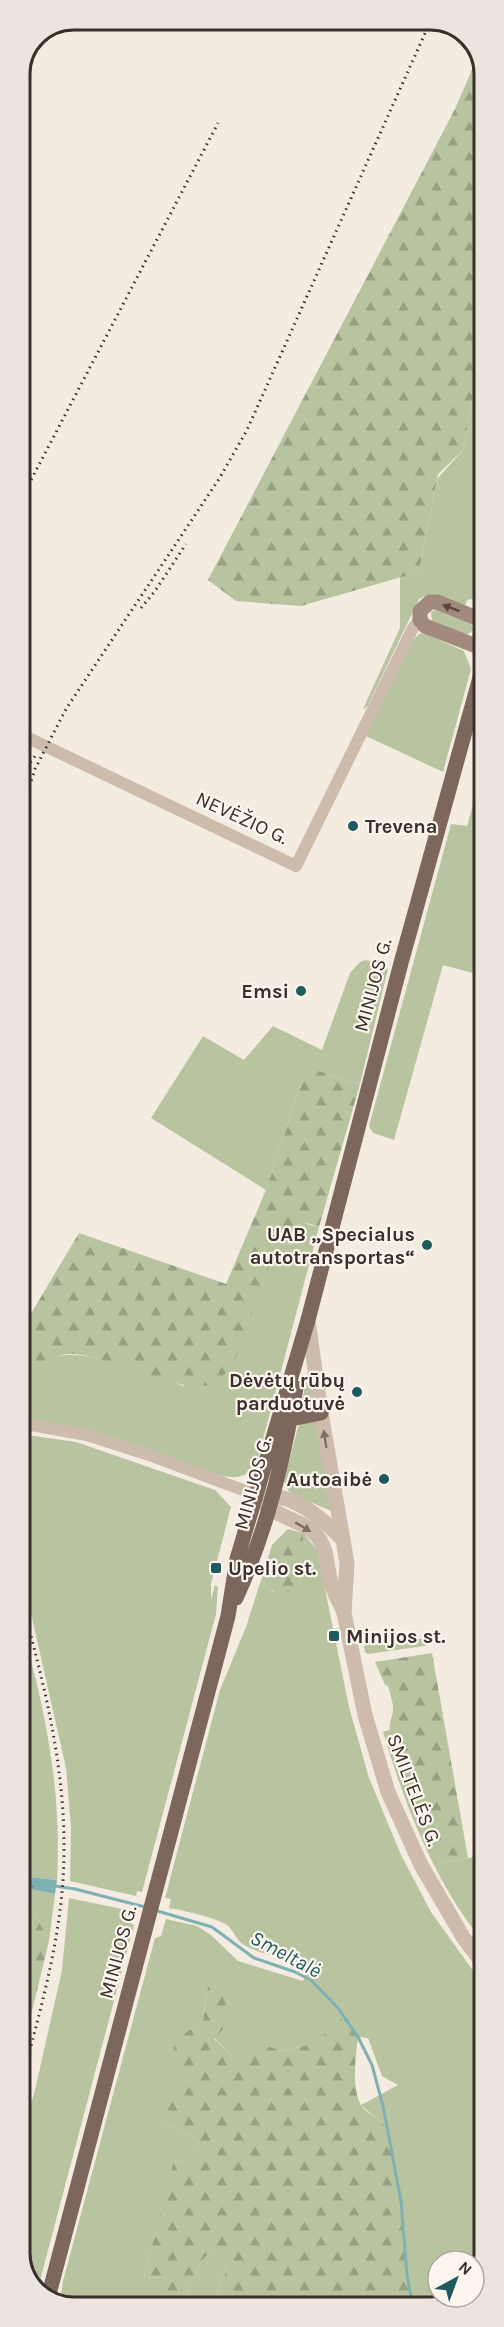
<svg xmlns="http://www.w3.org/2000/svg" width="504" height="2327" font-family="Karla,sans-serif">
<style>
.grass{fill:#b8c4a0}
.forest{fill:url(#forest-firs)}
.water{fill:url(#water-ripples)}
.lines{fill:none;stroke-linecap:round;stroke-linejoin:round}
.stream{stroke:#7fb0b2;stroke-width:3}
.minor{stroke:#cdbbac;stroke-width:12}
.tertiary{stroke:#cdbbac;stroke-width:15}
.secondary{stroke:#a18a7d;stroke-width:15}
.primary{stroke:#7d675c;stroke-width:15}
.rail{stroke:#3b302b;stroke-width:3;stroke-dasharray:1.5 4.5;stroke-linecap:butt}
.oneway{fill:#544640}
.oneway2{fill:#7d6f65}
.poi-dot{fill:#1f5a5e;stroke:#fbf5ee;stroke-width:2}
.labels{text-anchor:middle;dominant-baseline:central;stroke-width:4.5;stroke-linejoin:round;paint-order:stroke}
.street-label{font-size:20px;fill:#3b302b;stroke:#fbf5ee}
.poi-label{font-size:20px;font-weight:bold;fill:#3b302b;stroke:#fbf5ee;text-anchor:end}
.water-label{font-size:21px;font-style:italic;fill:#1f5a5e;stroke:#fbf5ee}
.rim{fill:none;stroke:#3b302b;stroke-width:3}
</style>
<defs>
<pattern id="forest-firs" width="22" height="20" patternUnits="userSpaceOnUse" patternTransform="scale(1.5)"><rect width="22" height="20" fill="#b8c4a0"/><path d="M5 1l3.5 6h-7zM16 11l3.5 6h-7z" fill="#97a083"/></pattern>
<pattern id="water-ripples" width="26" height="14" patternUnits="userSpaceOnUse" patternTransform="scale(1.5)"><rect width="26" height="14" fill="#7fb0b2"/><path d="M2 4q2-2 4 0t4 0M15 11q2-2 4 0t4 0" fill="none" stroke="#699091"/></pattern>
</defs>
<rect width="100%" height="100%" fill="#f4ebe1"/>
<path class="grass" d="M484 339V582C481 594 479 598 467 600L465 606C450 601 434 589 419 599L367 707 363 709 400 628V577L419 572 437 479 463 450Z
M436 609 470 622 474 630 466 635 432 621 431 612Z
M424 633 464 651 471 669 443 772 366 736 411 643 419 634Z
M484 766V976L443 965 394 1140 373 1133 369 1126 451 824 467 826Z
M366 960 388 969 360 1084 319 1071 302 1080 266 1190 151 1118 203 1036 244 1060 273 1026 322 1050 350 973 360 962Z
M303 1223 319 1227 257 1462C247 1477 239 1479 222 1476L117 1439 20 1417V1380C31 1375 39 1365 50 1359 79 1344 152 1376 184 1386L285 1235 294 1227Z
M308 1373 317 1410H300Z
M318 1417 334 1512 293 1495 288 1490 284 1481 298 1427 303 1421Z
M20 1434 76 1442 215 1490 231 1507 211 1584V1600L215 1585 218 1587 216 1614 142 1892 137 1891 136 1896 70 1881 71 1827 66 1768 20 1565Z
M303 1533 317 1550 349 1707 369 1778 401 1855 431 1912 484 1986V2247L471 2261H438V2297H455L437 2307H413L407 2275 401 2201 387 2127 361 2105 398 2085 382 2076 368 2038 358 2037 344 2017 323 2042 281 2051 254 2042 244 2067 214 2038 208 1984 203 2020 185 2033 178 2059 189 2074 158 2120 200 2141 190 2166 175 2160 144 2278 172 2277 160 2307H68L60 2303 63 2281 155 1938 161 1936 166 1919 197 1926 211 1935 238 1961 303 1981 308 1967C288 1956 265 1957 246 1946 237 1942 234 1931 227 1925 217 1918 182 1910 169 1908L171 1899 165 1898 220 1690 246 1627 261 1580 273 1592 302 1576Z
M20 1620C45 1707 62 1789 57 1880L20 1876Z
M430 1638 431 1645 368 1654 365 1652 364 1646 366 1644Z
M389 1730 400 1766 442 1863 484 1855V1943C435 1883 405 1806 383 1732Z
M20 1887 55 1894 49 1941 34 1911 20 1908Z
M69 1898 132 1911 129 1922 134 1925 37 2292 20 2260V2143L35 2090 62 1970Z
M213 2249 225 2256 227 2268 212 2307H183L200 2263Z"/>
<path class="forest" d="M478 56 484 67V339L463 450 438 474 419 572 301 606 236 601 208 580 455 109Z
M319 1071 360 1084 319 1227C314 1225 306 1222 301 1224 275 1230 248 1326 239 1352 233 1362 227 1374 217 1381 191 1401 107 1355 72 1354 50 1353 38 1372 20 1380V1332L79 1233 226 1284 266 1190 302 1080 308 1074Z
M288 1529 303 1533C303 1550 309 1587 288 1593 275 1597 269 1588 261 1580L272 1545Z
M432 1653 468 1858 442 1863C422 1821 399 1777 390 1732 388 1723 393 1717 393 1709 393 1702 390 1693 388 1686L385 1685 375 1662Z
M20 1908 34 1911 49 1941 20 2060Z
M220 1981 230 2021 214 2039 244 2066 254 2041 281 2051 322 2042 325 2032 344 2017 358 2037C356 2056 351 2088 361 2105 367 2115 384 2119 387 2130 405 2187 401 2249 413 2307H212L227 2268 224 2256 213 2249 200 2263 183 2307H160L171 2277 144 2278 174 2160 190 2165 200 2141 158 2120 166 2087 188 2074 178 2059 173 2047 185 2033 203 2020 208 1984Z"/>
<path class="water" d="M20 1876 57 1880 55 1894 20 1887Z"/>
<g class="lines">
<path class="stream" d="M55 1886 75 1889 145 1907
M154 1910 212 1927 254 1958 295 1972 311 1980 338 2008 358 2037 372 2065 383 2106 401 2201 407 2275 413 2307"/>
<path class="minor" d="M20 734 296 866 413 628 420 620
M20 1423 87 1435 149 1455 256 1495"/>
<path class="tertiary" d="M308 1320 321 1413 347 1563 344 1613 365 1715 388 1792 421 1865 463 1937 484 1965
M262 1495C295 1495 320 1516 342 1539
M262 1502C277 1518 302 1519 317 1536 329 1550 326 1570 332 1586 335 1595 340 1603 344 1612"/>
<path class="secondary" d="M484 621 437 602H430L420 611V620L425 626 484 649"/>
<path class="primary" d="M291 1419 321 1413
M236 1598C267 1531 283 1461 296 1388
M48 2298 228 1616 237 1559 308 1320 401 963 484 663"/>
<path class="rail" d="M20 501 218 123
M141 608 155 591 186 544
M20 777 35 756
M20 815 35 769 66 709 219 479 247 430 431 20
M20 1596C43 1678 65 1765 64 1851 64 1932 40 2010 20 2088"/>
</g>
<defs><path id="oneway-solid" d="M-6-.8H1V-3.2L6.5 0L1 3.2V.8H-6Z" transform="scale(1.5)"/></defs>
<use class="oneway" href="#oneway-solid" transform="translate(451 608) rotate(-159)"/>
<g class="oneway2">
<use href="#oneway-solid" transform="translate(325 1439) rotate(-99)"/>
<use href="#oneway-solid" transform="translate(303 1527) rotate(31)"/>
</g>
<g class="poi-dot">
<circle cx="353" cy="826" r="6"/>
<circle cx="301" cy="991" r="6"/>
<circle cx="427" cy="1245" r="6"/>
<circle cx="357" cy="1392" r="6"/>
<circle cx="384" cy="1479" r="6"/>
<rect x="210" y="1562" width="12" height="12" rx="3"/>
<rect x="328" y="1630" width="12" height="12" rx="3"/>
</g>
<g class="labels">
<g class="street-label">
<text transform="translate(242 818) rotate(25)">NEVĖŽIO G.</text>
<text transform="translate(373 985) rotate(-75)">MINIJOS G.</text>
<text transform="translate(253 1483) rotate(-75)">MINIJOS G.</text>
<text transform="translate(414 1790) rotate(69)">SMILTELĖS G.</text>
<text transform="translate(118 1952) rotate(-75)">MINIJOS G.</text>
</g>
<g class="poi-label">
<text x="365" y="826" text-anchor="start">Trevena</text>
<text x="289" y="991">Emsi</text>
<text x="415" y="1234">UAB „Specialus<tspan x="415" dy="23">autotransportas“</tspan></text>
<text x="345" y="1380">Dėvėtų rūbų<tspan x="345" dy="23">parduotuvė</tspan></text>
<text x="372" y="1479">Autoaibė</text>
<text x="228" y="1568" text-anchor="start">Upelio st.</text>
<text x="346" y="1636" text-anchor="start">Minijos st.</text>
</g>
<g class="water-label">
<text transform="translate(286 1954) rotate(28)">Smeltalė</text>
</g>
</g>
<path d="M0 0H504V2327H0ZM74 30H430A44 44 0 0 1 474 74V2253A44 44 0 0 1 430 2297H74A44 44 0 0 1 30 2253V74A44 44 0 0 1 74 30Z" fill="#ece5de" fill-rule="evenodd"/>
<path class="rim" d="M74 30H430A44 44 0 0 1 474 74V2253A44 44 0 0 1 430 2297H74A44 44 0 0 1 30 2253V74A44 44 0 0 1 74 30Z"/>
<g transform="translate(456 2279) rotate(41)"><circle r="28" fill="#fbf5ee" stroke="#aea6a0" stroke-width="1.5"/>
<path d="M0-4.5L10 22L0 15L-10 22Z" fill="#1f5a5e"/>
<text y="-9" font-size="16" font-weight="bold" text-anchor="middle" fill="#3b302b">N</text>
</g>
</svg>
